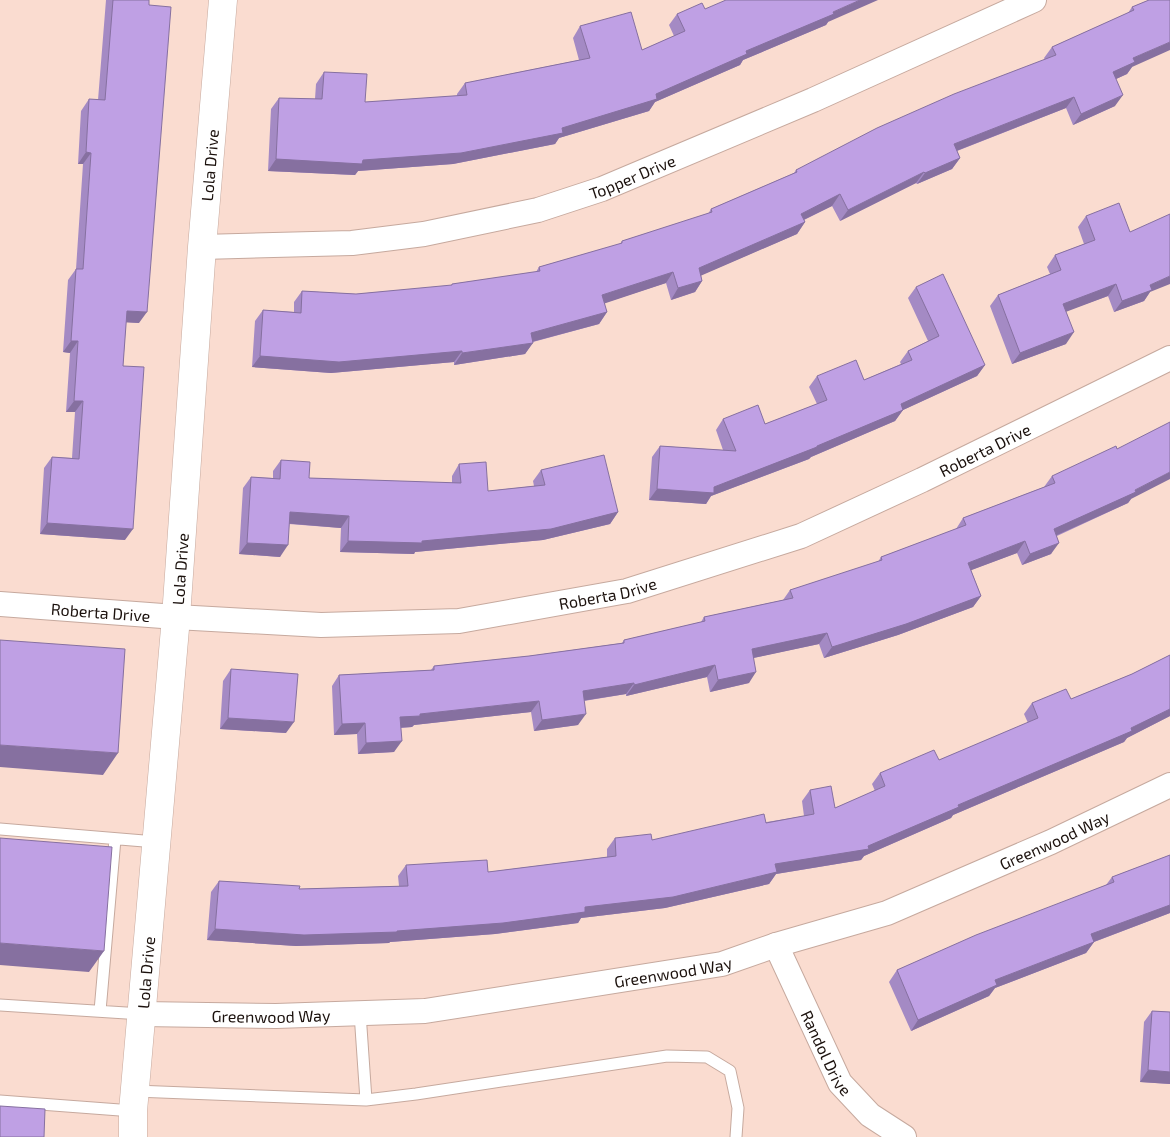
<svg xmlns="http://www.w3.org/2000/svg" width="1170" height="1137" font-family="'Exo 2',sans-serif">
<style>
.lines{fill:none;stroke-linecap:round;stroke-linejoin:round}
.service-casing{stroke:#c6a99e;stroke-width:13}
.minor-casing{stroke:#c6a99e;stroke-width:26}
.tertiary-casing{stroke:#c6a99e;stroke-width:29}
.service{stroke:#fff;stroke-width:11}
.minor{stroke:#fff;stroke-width:24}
.tertiary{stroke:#fff;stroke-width:28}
.wall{fill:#a48ac4}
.shaded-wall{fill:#8670a0}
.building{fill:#bfa0e4;stroke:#8670a0}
.labels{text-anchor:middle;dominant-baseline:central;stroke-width:4.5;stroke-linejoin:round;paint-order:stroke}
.street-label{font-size:16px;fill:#1b110d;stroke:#fadcd0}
</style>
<rect width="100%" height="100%" fill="#fadcd0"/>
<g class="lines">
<g class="service-casing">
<path id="service" d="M0 829 156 842
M0 1005 142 1014
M100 1011 115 839
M360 1013 366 1100
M135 1091 366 1100 416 1094 667 1056 707 1057 730 1071 738 1108 736 1137
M0 1101 133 1111"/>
</g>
<g class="minor-casing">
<g id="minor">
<path id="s1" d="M202 247 352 243 424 234 538 210 602 189 813 100 1034 0"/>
<path id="s2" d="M0 604 176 617 321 625 459 621 627 591 801 536 922 480 1170 358"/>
<path id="s3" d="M776 945 840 1083 870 1115 904 1137"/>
<path id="s4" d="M142 1014 276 1016 425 1011 722 964 776 945 887 913 1051 842 1170 785"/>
</g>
</g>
<g class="tertiary-casing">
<g id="tertiary">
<path id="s5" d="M133 1137V1111L176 617 202 247 223 0"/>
</g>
</g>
<use href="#service" class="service"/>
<use href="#minor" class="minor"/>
<use href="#tertiary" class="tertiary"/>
</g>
<path class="wall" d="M106 0H149L139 323 126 322 123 366 125 540 40 534 44 468 52 457 72 458 75 412H66L70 353 63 352 68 280 76 269 83 164H78L81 111 89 99 98 100Z
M1149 0 1132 67 1127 74 1116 79 1115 106 1073 125 1066 108 957 151 960 158 952 169 917 184 916 183 840 221 832 206 804 220 805 222 797 234 701 275 702 281 695 292 671 300 666 283 604 303 607 312 599 324 533 342 525 354 454 365V362L331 373 252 367 255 321 263 310 294 312V302L302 291 356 294 451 286 452 284 536 272 539 267 620 244 622 241 708 214 711 209 794 173 796 170 1045 60 1044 58 1052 47 1128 13 1132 7Z
M705 9 828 22 826 25 743 60 740 65 655 102 649 111 559 138 555 144 453 164 358 171 355 175 268 171 271 109 279 98 315 99 316 84 324 72 365 102 457 96V94L465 83 579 60 573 38 580 26 642 50 674 36 669 25 677 14Z
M1086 216 1150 292 1144 301 1114 312 1108 296 1066 311V344L1012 364 990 306 998 295 1050 274 1047 267 1055 255 1084 244 1078 227Z
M916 287 985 365 977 376 903 410 895 421 811 457 809 459 711 496 706 504 649 500 652 457 660 446 723 450 716 430 723 419 765 424 817 404 809 387 817 376 864 380 901 364 900 362 908 351 928 341 908 298Z
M281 460 309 478 452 483V476L459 464 488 491 534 486 533 481 541 470 618 512 610 524 543 540 415 552 414 554 340 552 341 528 289 524 280 557 239 554 243 488 251 477 273 478V471Z
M1052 476 1131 499 1128 503 1057 536 1051 554 1022 565 1017 553 971 570 981 596 973 607 898 635 824 658 819 644 753 658 749 683 710 692 707 677 626 696V694L584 701 578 725 534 731 531 712 414 725 412 727 401 728 394 752 358 754 357 734 334 735 332 686 339 675 431 670 434 666 529 656 622 643 624 640 701 622 704 617 783 600 790 590 878 562 881 557 956 529 963 518 1044 487Z
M1170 655V716L1127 738 1124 742 953 815 951 818 864 856 861 860 776 874 769 884 665 908 581 918 578 923 495 934 390 942 389 943 296 946 207 940 211 892 219 881 299 889 399 886 398 876 406 865 488 872 607 857V849L615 838 652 840 804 816 802 801 810 790 835 808 875 791 872 784 880 773 939 760 1028 723 1024 714 1032 703 1071 699 1132 674Z
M231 669 286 733 220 729 223 681Z
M1170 855V913L1094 942 1086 953 995 988 989 996 911 1031 889 982 897 970 1106 885 1112 877Z
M1152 1011 1170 1012V1084L1140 1082 1144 1022Z"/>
<path class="shaded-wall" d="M860 0H878L828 22 826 25 743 60 740 65 655 102 649 111 559 138 555 144 453 164 358 171 355 175 268 171 276 159 363 160 562 128 656 94 746 51Z
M1170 42V50L1132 67 1127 74 1105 84 1113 72 1133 58Z
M1123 95 1115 106 1073 125 1081 114Z
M1074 97 1066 108 946 155 954 144Z
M86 152 91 153 83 164H78Z
M960 158 952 169 917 184 925 173Z
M924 172 916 183 840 221 848 210Z
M840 194 832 206 793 225 801 214Z
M805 222 797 234 691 280 699 268Z
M673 272 666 283 594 307 602 295Z
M1170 276V284L1150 292 1144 301 1114 312 1122 301 1150 285Z
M702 281 695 292 671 300 678 288Z
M1116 284 1108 296 1055 316 1063 304Z
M127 311 147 312 139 323 119 322Z
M607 312 599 324 524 344 531 333Z
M1074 332 1066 344 1012 364 1020 353Z
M71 341H78L70 353 63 352Z
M533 343 525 354 454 365 462 353Z
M462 351 454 362 331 373 252 367 260 356Z
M985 365 977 376 903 410 895 421 811 457 809 459 711 496 706 504 649 500 657 489 714 487 817 446 901 404Z
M74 401H83L75 412H66Z
M1170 472V479L1131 499 1128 503 1046 540 1054 529 1135 490Z
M290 512 349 516 341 528 282 523Z
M618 512 610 524 543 540 415 552 414 554 340 552 348 541H422Z
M47 523 133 529 125 540 40 534Z
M1025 541 1017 553 961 574 968 563Z
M247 543 288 545 280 557 239 554Z
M1059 543 1051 554 1022 565 1030 554Z
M981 596 973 607 898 635 824 658 832 647Z
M827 633 819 644 744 660 752 649Z
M715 665 707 677 626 696 634 685Z
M756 672 749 683 710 692 718 680Z
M634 683 626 694 575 702 583 691Z
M539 701 531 712 414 725 412 727 393 728 400 717 420 714Z
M1170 709V716L1127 738 1124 742 953 815 951 818 864 856 861 860 776 874 769 884 665 908 581 918 578 923 495 934 390 942 389 943 296 946 207 940 215 929 397 931 585 907 775 864 868 846 958 805 1131 728Z
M586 714 578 725 534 731 542 720Z
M228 718 294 722 286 733 220 729Z
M365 723 357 734 334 735 342 724Z
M402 741 394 752 358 754 366 743Z
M0 745 118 753 103 775 0 767Z
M1170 905V913L1083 946 1091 934Z
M1094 942 1086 953 995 988 989 996 911 1031 918 1020 995 980Z
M0 943 104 951 89 972 0 965Z
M1148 1070 1170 1072V1084L1140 1082Z"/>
<path class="building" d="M113 0H149V5L171 7 147 312 127 311 123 366 144 367 133 529 47 523 52 457 79 459 83 401H74L78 341H71L76 269H83L91 153 86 152 89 99 105 100Z
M726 0H860L833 12 834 14 746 51 747 54 656 94 657 99 562 128 563 133 461 153 363 160 362 164 276 159 279 98 322 99 324 72 367 74 365 102 467 95 465 83 590 58 580 26 631 12 642 50 685 31 677 14 702 3 705 9Z
M1149 0H1170V42L1133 58 1135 62 1113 72 1123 95 1081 114 1074 97 954 144 960 158 925 173 924 172 848 210 840 194 801 214 805 222 699 268 702 281 678 288 673 272 602 295 607 312 531 333 533 343 462 353V351L339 362 260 356 263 310 301 313 302 291 356 294 452 285V284L540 271 539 267 622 243V241L712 212 711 209 797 172 796 170 877 128 954 94 1056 55 1052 47 1134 10 1132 7Z
M1119 203 1130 232 1170 214V276L1150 285 1152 290 1122 301 1116 284 1063 304 1074 332 1020 353 998 295 1061 270 1055 255 1095 240 1086 216Z
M943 274 985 365 901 404 903 410 817 446V447L714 487V493L657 489 660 446 736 451 723 419 758 405 765 424 827 400 817 376 856 360 864 380 912 360 908 351 939 336 916 287Z
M1170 422V472L1135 490 1136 492 1054 529 1059 543 1030 554 1025 541 968 563 981 596 906 624 832 647 827 633 752 649 756 672 718 680 715 665 634 685V683L583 691 586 714 542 720 539 701 420 714V716L400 717 402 741 366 743 365 723 342 724 339 675 434 670V666L529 656 624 643V640L705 621 704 617 793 598 790 590 882 560 881 557 966 525 963 518 1055 483 1052 476 1116 446 1117 449Z
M604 455 618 512 551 529 422 541V543L348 541 349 516 290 512 288 545 247 543 251 477 280 479 281 460 310 462 309 478 461 483 459 464 486 462 488 491 545 485 541 470Z
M0 640 125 649 118 753 0 745Z
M1170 655V709L1131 728 1132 731 958 805 959 807 868 846 869 849 775 864 777 872 673 897 585 907V912L503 923 397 931V932L304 935 215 929 219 881 300 886 299 889 408 886 406 865 487 860 488 872 616 856 615 838 651 834 652 840 764 814 766 823 814 814 810 790 831 786 835 808 885 786 880 773 934 750 939 760 1038 718 1032 703 1066 689 1071 699 1132 674Z
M231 669 298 674 294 722 228 718Z
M0 838 112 847 104 951 0 943Z
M1170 855V905L1091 934 1094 942 995 980 997 985 918 1020 897 970 976 935 1114 882 1112 877Z
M1152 1011 1170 1012V1072L1148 1070Z
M0 1106 45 1109 44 1137H0Z"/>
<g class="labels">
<g class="street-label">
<text stroke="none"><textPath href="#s5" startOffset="975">Lola Drive</textPath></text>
<text stroke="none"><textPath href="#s1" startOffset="439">Topper Drive</textPath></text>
<text stroke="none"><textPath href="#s2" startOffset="1016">Roberta Drive</textPath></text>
<text stroke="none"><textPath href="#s5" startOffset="570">Lola Drive</textPath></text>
<text stroke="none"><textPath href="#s2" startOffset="611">Roberta Drive</textPath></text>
<text stroke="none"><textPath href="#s2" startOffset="101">Roberta Drive</textPath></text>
<text stroke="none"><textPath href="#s4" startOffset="939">Greenwood Way</textPath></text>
<text stroke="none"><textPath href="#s4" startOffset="534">Greenwood Way</textPath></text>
<text stroke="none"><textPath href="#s5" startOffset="165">Lola Drive</textPath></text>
<text stroke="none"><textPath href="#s4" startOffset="129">Greenwood Way</textPath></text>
<text stroke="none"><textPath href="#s3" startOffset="119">Randol Drive</textPath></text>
</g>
</g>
</svg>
